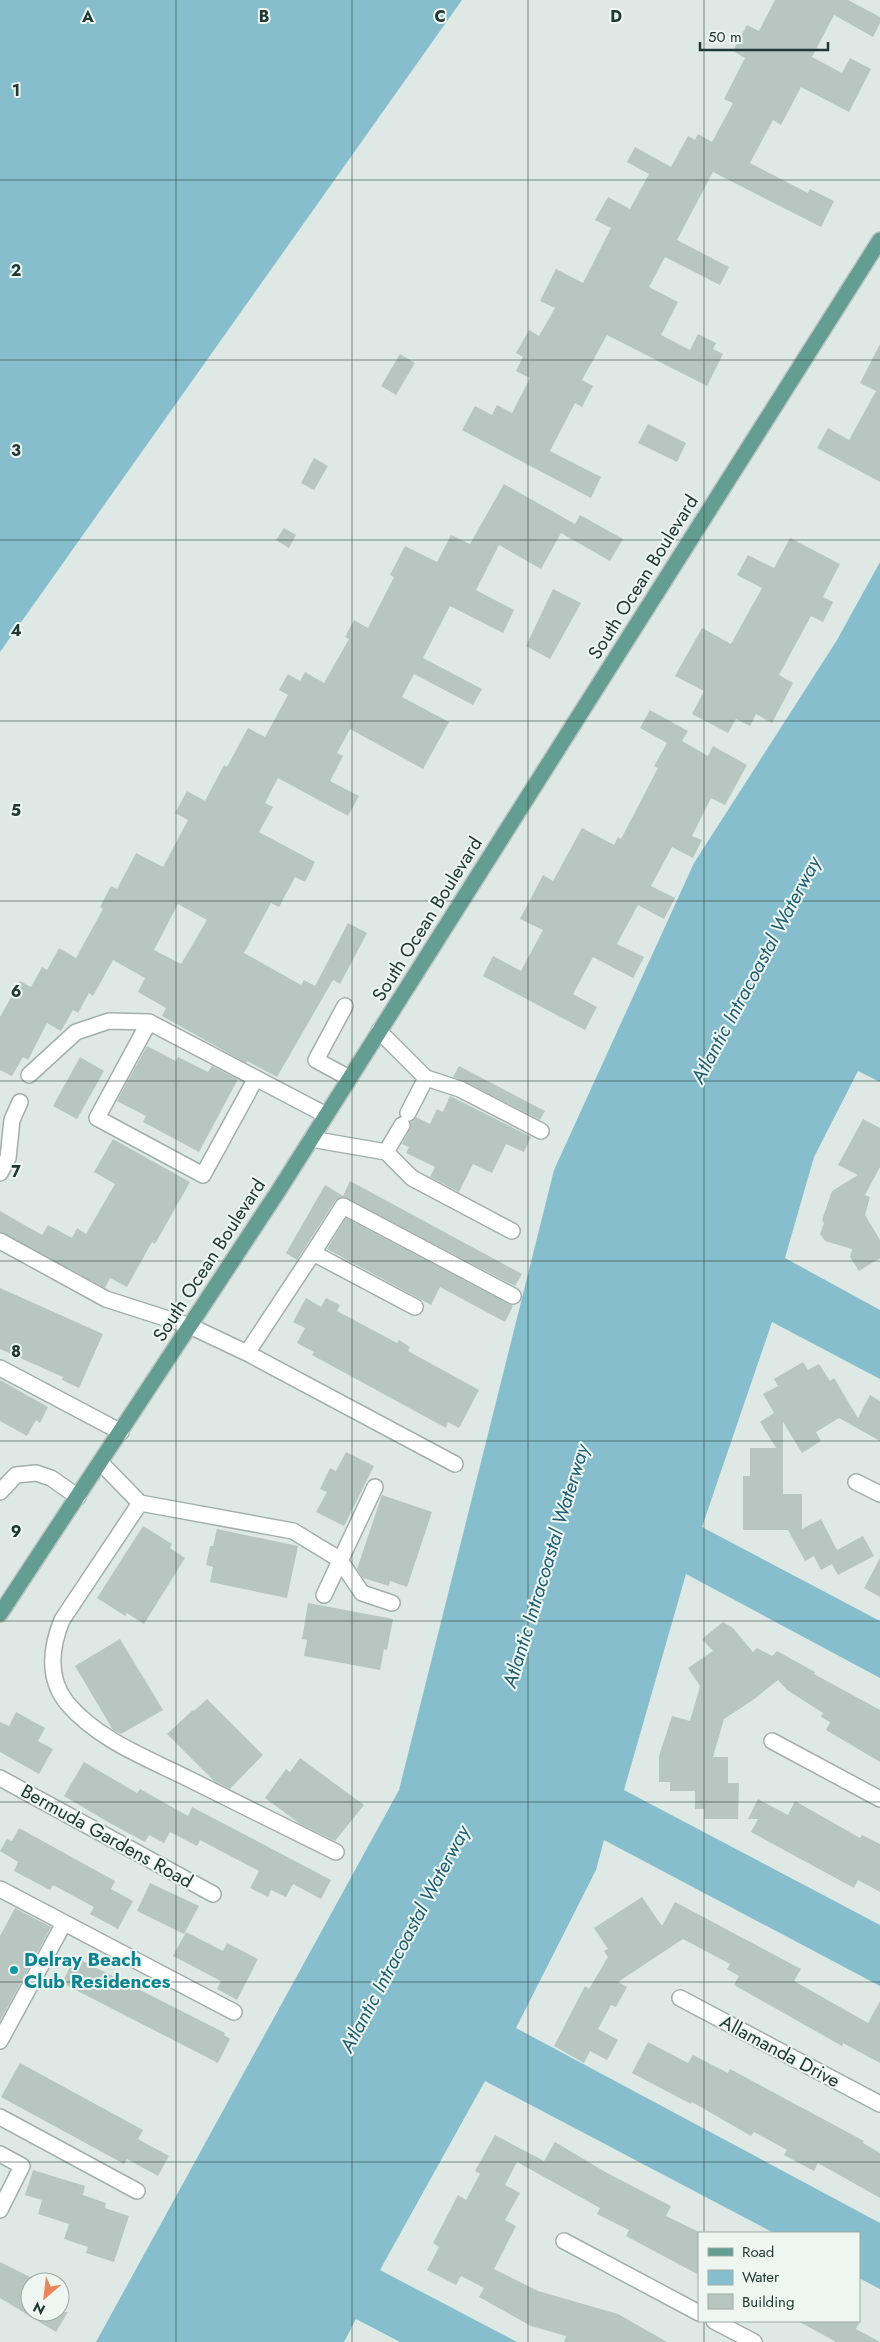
<svg xmlns="http://www.w3.org/2000/svg" width="880" height="2342" font-family="Jost,sans-serif">
<style>
.water{fill:#87becd}
.building{fill:#b7c6c1;fill-rule:evenodd}
.lines{fill:none;stroke-linecap:round;stroke-linejoin:round}
.minor-casing{stroke:#a1b0ac;stroke-width:18}
.major-casing{stroke:#bcc3c2;stroke-width:18}
.minor{stroke:#fff;stroke-width:15}
.major{stroke:#649d91;stroke-width:15}
.grid{fill:none;stroke:#203833;stroke-width:1;stroke-opacity:0.55}
.culture-dot{fill:#0f9aa8;stroke:#eef6f2;stroke-width:2}
.labels{text-anchor:middle;dominant-baseline:central;stroke-width:4;stroke-linejoin:round;paint-order:stroke}
.street-label{font-size:19px;fill:#203833;stroke:#eef6f2}
.culture-label{font-size:19px;font-weight:bold;fill:#0d838f;stroke:#eef6f2;text-anchor:start}
.water-label{font-size:20px;font-style:italic;fill:#1e5e70;stroke:#eef6f2}
.grid-label{font-size:16px;text-anchor:middle;font-weight:bold;fill:#203833;stroke:#eef6f2;stroke-width:4;stroke-linejoin:round;paint-order:stroke}
</style>
<rect width="100%" height="100%" fill="#dee9e5"/>
<path class="water" d="M0 0H462L0 652Z
M880 562V1082L858 1071 814 1157 785 1258 880 1310V1379L772 1322 702 1527 880 1621V1678L686 1574 624 1790 880 1925V1986L604 1840 596 1870 516 2028 880 2223V2289L859 2278V2233H774L485 2081 380 2270 517 2342H400L356 2319 344 2342H96L399 1790 554 1170 694 863 837 640Z"/>
<path class="building" d="M775 0H848L880 17V23L873 37 834 15 812 57 842 73 850 58 871 69 849 112 801 87 781 125 773 120 750 163 808 193 810 189 834 201 821 227 713 172 677 240 729 267 720 285 665 257 649 287 678 302 661 335 690 350 698 334 716 343 713 349 723 354 707 386 607 335 582 380 593 386 582 407 575 403 550 451 601 477 591 498 462 430 475 406 492 415 497 405 512 413 530 378 516 371 523 357 516 353 529 330 539 336 555 308 540 301 556 269 583 283 611 228 595 220 608 197 630 209 649 174 627 162 635 147 671 167 688 136 695 140 698 134 712 142 733 103 724 99 745 58 733 51 747 25 759 31Z
M880 344V482L817 448 828 428 849 440 876 391 860 383Z
M400 354 415 363 396 395 381 386Z
M648 424 686 443 677 462 638 443Z
M314 458 328 466 314 490 301 483Z
M504 484 575 524 580 515 623 539 610 561 561 533 541 569 499 545 476 590 514 610 503 633 450 606 423 658 482 689 473 705 414 674 402 697 449 722 423 769 350 729 337 753 343 756 330 781 359 796 348 816 278 778 265 803 273 807 259 832 315 862 305 882 295 877 279 907 271 903 244 953 301 985 304 980 315 986 348 923 367 933 340 984 333 980 277 1077 247 1061 246 1063 162 1016 166 1008 138 992 145 978 113 960 93 996 89 993 78 1013 73 1010 61 1031 47 1023 28 1060 23 1057 12 1076 0 1070V1017L20 981 31 987 42 967 47 970 59 948 76 958 103 909 100 907 111 886 117 889 136 853 163 867 188 820 175 813 187 791 205 801 224 765 227 767 248 728 265 737 288 695 279 690 288 674 300 681 305 672 324 683 349 639 345 637 354 620 368 628 394 577 390 575 405 546 437 562 451 535 470 544ZM178 904 207 920 181 964 154 950Z
M284 528 296 535 289 548 276 540Z
M790 538 840 564 823 597 833 602 823 622 811 616 779 675 793 683 772 723 756 714 750 726 736 719 728 733 692 714 704 691 675 676 702 628 731 644 762 588 737 575 748 555 774 568Z
M553 589 581 603 550 659 526 646Z
M650 710 688 731 682 741 708 756 713 746 747 765 725 805 711 798 692 836 702 840 693 858 672 847 651 886 675 898 664 919 638 905 617 944 644 957 633 978 593 957 573 994 597 1007 585 1030 483 976 493 956 521 971 543 930 520 919 543 875 553 881 582 828 614 845 618 837 621 839 658 768 654 766 667 743 640 728Z
M147 1046 176 1061 178 1057 208 1072 212 1066 238 1079 199 1152 143 1122 146 1116 117 1101Z
M80 1057 104 1071 77 1119 53 1106Z
M459 1066 545 1111 540 1120 464 1081 453 1077Z
M450 1096 531 1137 524 1152 506 1144 492 1173 473 1164 459 1192 430 1177 435 1167 406 1153 409 1147 402 1144 410 1129 411 1122 416 1117 430 1124 437 1109 443 1112Z
M863 1119 880 1128V1167L865 1195 870 1197 865 1215 880 1240V1258L859 1271 850 1257 852 1249 825 1241 820 1234 824 1223 822 1220 832 1191 858 1175 838 1165Z
M113 1139 190 1182 155 1244 152 1242 127 1287 110 1278 105 1288 0 1232V1211L42 1235 48 1225 72 1238 77 1228 86 1234 115 1184 94 1172Z
M350 1181 522 1274 515 1286 343 1197 335 1201 297 1260 286 1253 325 1185 343 1196Z
M346 1218 513 1306 505 1322 440 1287 431 1305 327 1249Z
M0 1288 103 1334 79 1388 62 1380 63 1377 0 1349Z
M306 1298 321 1307 326 1298 340 1305 337 1311 397 1343 399 1340 410 1347 408 1351 479 1390 459 1428 448 1422 446 1428 312 1355 314 1352 297 1343 305 1328 293 1322Z
M803 1362 808 1370 819 1364 830 1381 834 1378 858 1418 870 1395 880 1401V1441L839 1418 816 1432 821 1441 802 1453 783 1422V1494H802V1529L821 1519 837 1550 863 1536 874 1556 838 1575 832 1564 821 1570 814 1556 805 1561 788 1530H743V1476H750V1448H776L760 1422 774 1413 763 1394 778 1386 774 1379Z
M0 1380 48 1407 40 1423 36 1420 27 1436 0 1421Z
M346 1452 374 1466 344 1526 316 1512 327 1492 320 1489 330 1468 336 1471Z
M382 1495 432 1512 407 1587 390 1581 389 1586 363 1578 357 1569Z
M143 1526 172 1544 170 1548 185 1558 144 1624 127 1613 125 1616 97 1598Z
M217 1529 298 1546 287 1598 210 1582 213 1567 206 1565 210 1546H213Z
M880 1558V1597L864 1588Z
M308 1603 393 1619 387 1650 384 1649 380 1670 304 1656 307 1640 302 1639Z
M723 1622 733 1628 753 1652 757 1648 772 1656 777 1651 815 1672 814 1674 880 1710V1762L826 1730 830 1722 821 1717 823 1713 787 1690 778 1680 753 1700 724 1719 713 1757H728V1783H739L738 1819H704V1809H695V1791H670V1782H659V1756L672 1716 690 1721 700 1686 688 1668 713 1651 702 1639Z
M120 1639 163 1710 121 1734 113 1730 75 1666Z
M207 1699 263 1755 230 1789 214 1781 167 1734 193 1710 194 1711Z
M16 1712 45 1728 38 1741 53 1749 39 1774 0 1752V1722L9 1726Z
M300 1758 364 1805 335 1841 300 1824 265 1798 286 1769 290 1772Z
M84 1762 137 1793 140 1789 188 1816 192 1807 331 1880 321 1899 293 1884 286 1897 271 1890 268 1897 250 1888 259 1871 200 1840 197 1846 170 1832 164 1843 149 1835 145 1842 108 1822 64 1796Z
M758 1799 788 1815 795 1801 860 1838 862 1835 880 1844V1892L858 1880 854 1888 751 1832 758 1819H748Z
M19 1828 115 1881 111 1889 133 1901 118 1929 90 1914 94 1907 53 1885 50 1890 14 1871 18 1862 0 1851 7 1839 12 1841Z
M150 1883 199 1906 184 1934 137 1911Z
M642 1897 662 1926 675 1902 801 1969 794 1981 868 2023 880 2001V2063L843 2043 842 2046 734 1985 739 1976 727 1969 730 1964 683 1939 618 1982 627 1987 616 2007 611 2005 598 2029 618 2040 607 2060 590 2051 584 2063 554 2046 585 1986 589 1989 608 1957 604 1951 608 1949 594 1928Z
M15 1908 51 1927 0 2021V1936Z
M186 1932 223 1951 227 1943 258 1959 237 2000 217 1989 221 1981 173 1956Z
M75 1957 225 2033 224 2035 230 2039 218 2063 62 1983Z
M648 2042 688 2063 693 2055 728 2073 730 2069 864 2141 863 2143 880 2153V2198L818 2163 814 2171 784 2155 787 2150 754 2132 751 2136 692 2102 691 2104 632 2073Z
M20 2063 143 2130 138 2139 169 2156 158 2176 127 2159 124 2164 1 2097Z
M495 2135 544 2161 555 2142 607 2173 671 2206 666 2216 699 2232V2275L626 2236 629 2230 597 2214 600 2208 517 2162 505 2185 520 2193 505 2220 516 2226 494 2269 538 2291 618 2314 667 2342H564L566 2336 531 2326 479 2297 484 2288 461 2276 456 2285 427 2270 439 2247 433 2243 458 2195 466 2200 480 2174 475 2171Z
M33 2170 85 2186 83 2195 106 2203 105 2208 129 2216 114 2262 86 2253 88 2247 64 2239 69 2224 38 2214 42 2200 25 2195Z
M0 2262 40 2282H30V2312H68L56 2332 0 2298Z
M798 2321H860L856 2329 880 2342H836Z"/>
<g class="lines">
<g class="minor-casing">
<path id="minor" d="M345 1006 316 1060 349 1078
M149 1022 97 1118 203 1175 256 1078
M379 1031 426 1078 408 1113
M29 1075 76 1032 109 1021 149 1022 326 1115
M426 1078 460 1089 541 1131
M311 1139 386 1152 402 1125
M386 1152 412 1178 512 1231
M0 1173 8 1158 12 1120 20 1102
M0 1241 106 1299 190 1326 247 1353 455 1464
M313 1253 343 1206 513 1296
M247 1353 313 1253 415 1307
M0 1368 121 1432
M101 1463 140 1503 293 1531 339 1559 362 1593 392 1603
M856 1482 880 1494
M0 1492 16 1475 36 1473 51 1478 78 1497
M140 1503 62 1620C51 1647 47 1678 67 1703 98 1740 147 1758 189 1779 238 1803 287 1828 336 1852
M324 1595 375 1487
M772 1741 880 1799
M0 1778 213 1894
M0 1889 234 2012
M680 1998 880 2104
M0 2041 64 1923
M0 2117 137 2191
M0 2154 22 2166 0 2210
M564 2241 699 2313
M714 2321 754 2342"/>
</g>
<g class="major-casing">
<path id="major" d="M0 1614 279 1190 880 240"/>
</g>
<use href="#minor" class="minor"/>
<use href="#major" class="major"/>
</g>
<path class="grid" d="M176 0V2342M352 0V2342M528 0V2342M704 0V2233M0 180H880M0 360H880M0 540H880M0 721H880M0 901H880M0 1081H880M0 1261H880M0 1441H880M0 1621H880M0 1802H880M0 1982H880M0 2162H880M704 2321V2342"/>
<circle class="culture-dot" cx="14" cy="1970" r="5"/>
<g class="labels">
<g class="street-label">
<text transform="translate(643 577) rotate(-58)">South Ocean Boulevard</text>
<text transform="translate(427 919) rotate(-58)">South Ocean Boulevard</text>
<text transform="translate(209 1260) rotate(-57)">South Ocean Boulevard</text>
<text transform="translate(107 1836) rotate(29)">Bermuda Gardens Road</text>
<text transform="translate(780 2051) rotate(28)">Allamanda Drive</text>
</g>
<g class="culture-label">
<text x="24" y="1959">Delray Beach<tspan x="24" dy="22">Club Residences</tspan></text>
</g>
<g class="water-label">
<text transform="translate(756 970) rotate(-62)">Atlantic Intracoastal Waterway</text>
<text transform="translate(546 1566) rotate(-73)">Atlantic Intracoastal Waterway</text>
<text transform="translate(405 1939) rotate(-62)">Atlantic Intracoastal Waterway</text>
</g>
</g>
<g class="grid-label">
<text x="88" y="22">A</text>
<text x="264" y="22">B</text>
<text x="440" y="22">C</text>
<text x="616" y="22">D</text>
<text x="16" y="96">1</text>
<text x="16" y="276">2</text>
<text x="16" y="456">3</text>
<text x="16" y="636">4</text>
<text x="16" y="816">5</text>
<text x="16" y="997">6</text>
<text x="16" y="1177">7</text>
<text x="16" y="1357">8</text>
<text x="16" y="1537">9</text>
</g>
<rect x="698" y="2232" width="162" height="90" fill="#eef6f2" stroke="#9caaa6"/>
<rect x="708" y="2248" width="25" height="8" fill="#649d91" stroke="#9caaa6"/>
<text x="742" y="2257" font-size="15" fill="#203833">Road</text>
<rect x="708" y="2270" width="25" height="15" fill="#87becd" stroke="#9caaa6"/>
<text x="742" y="2282" font-size="15" fill="#203833">Water</text>
<rect x="708" y="2294" width="25" height="15" fill="#b7c6c1" stroke="#9caaa6"/>
<text x="742" y="2307" font-size="15" fill="#203833">Building</text>
<g transform="translate(45 2297) rotate(208)"><circle r="24" fill="#eef6f2" stroke="#9caaa6"/>
<path d="M0-4L9 19L0 12L-9 19Z" fill="#ec8559"/>
<text y="-8" font-size="14" font-weight="bold" text-anchor="middle" fill="#203833">N</text>
</g>
<path d="M700 42v8h128v-8" fill="none" stroke="#203833" stroke-width="2.5"/>
<text x="708" y="42" font-size="15" fill="#203833" stroke="#eef6f2" stroke-width="4" paint-order="stroke">50 m</text>
</svg>
